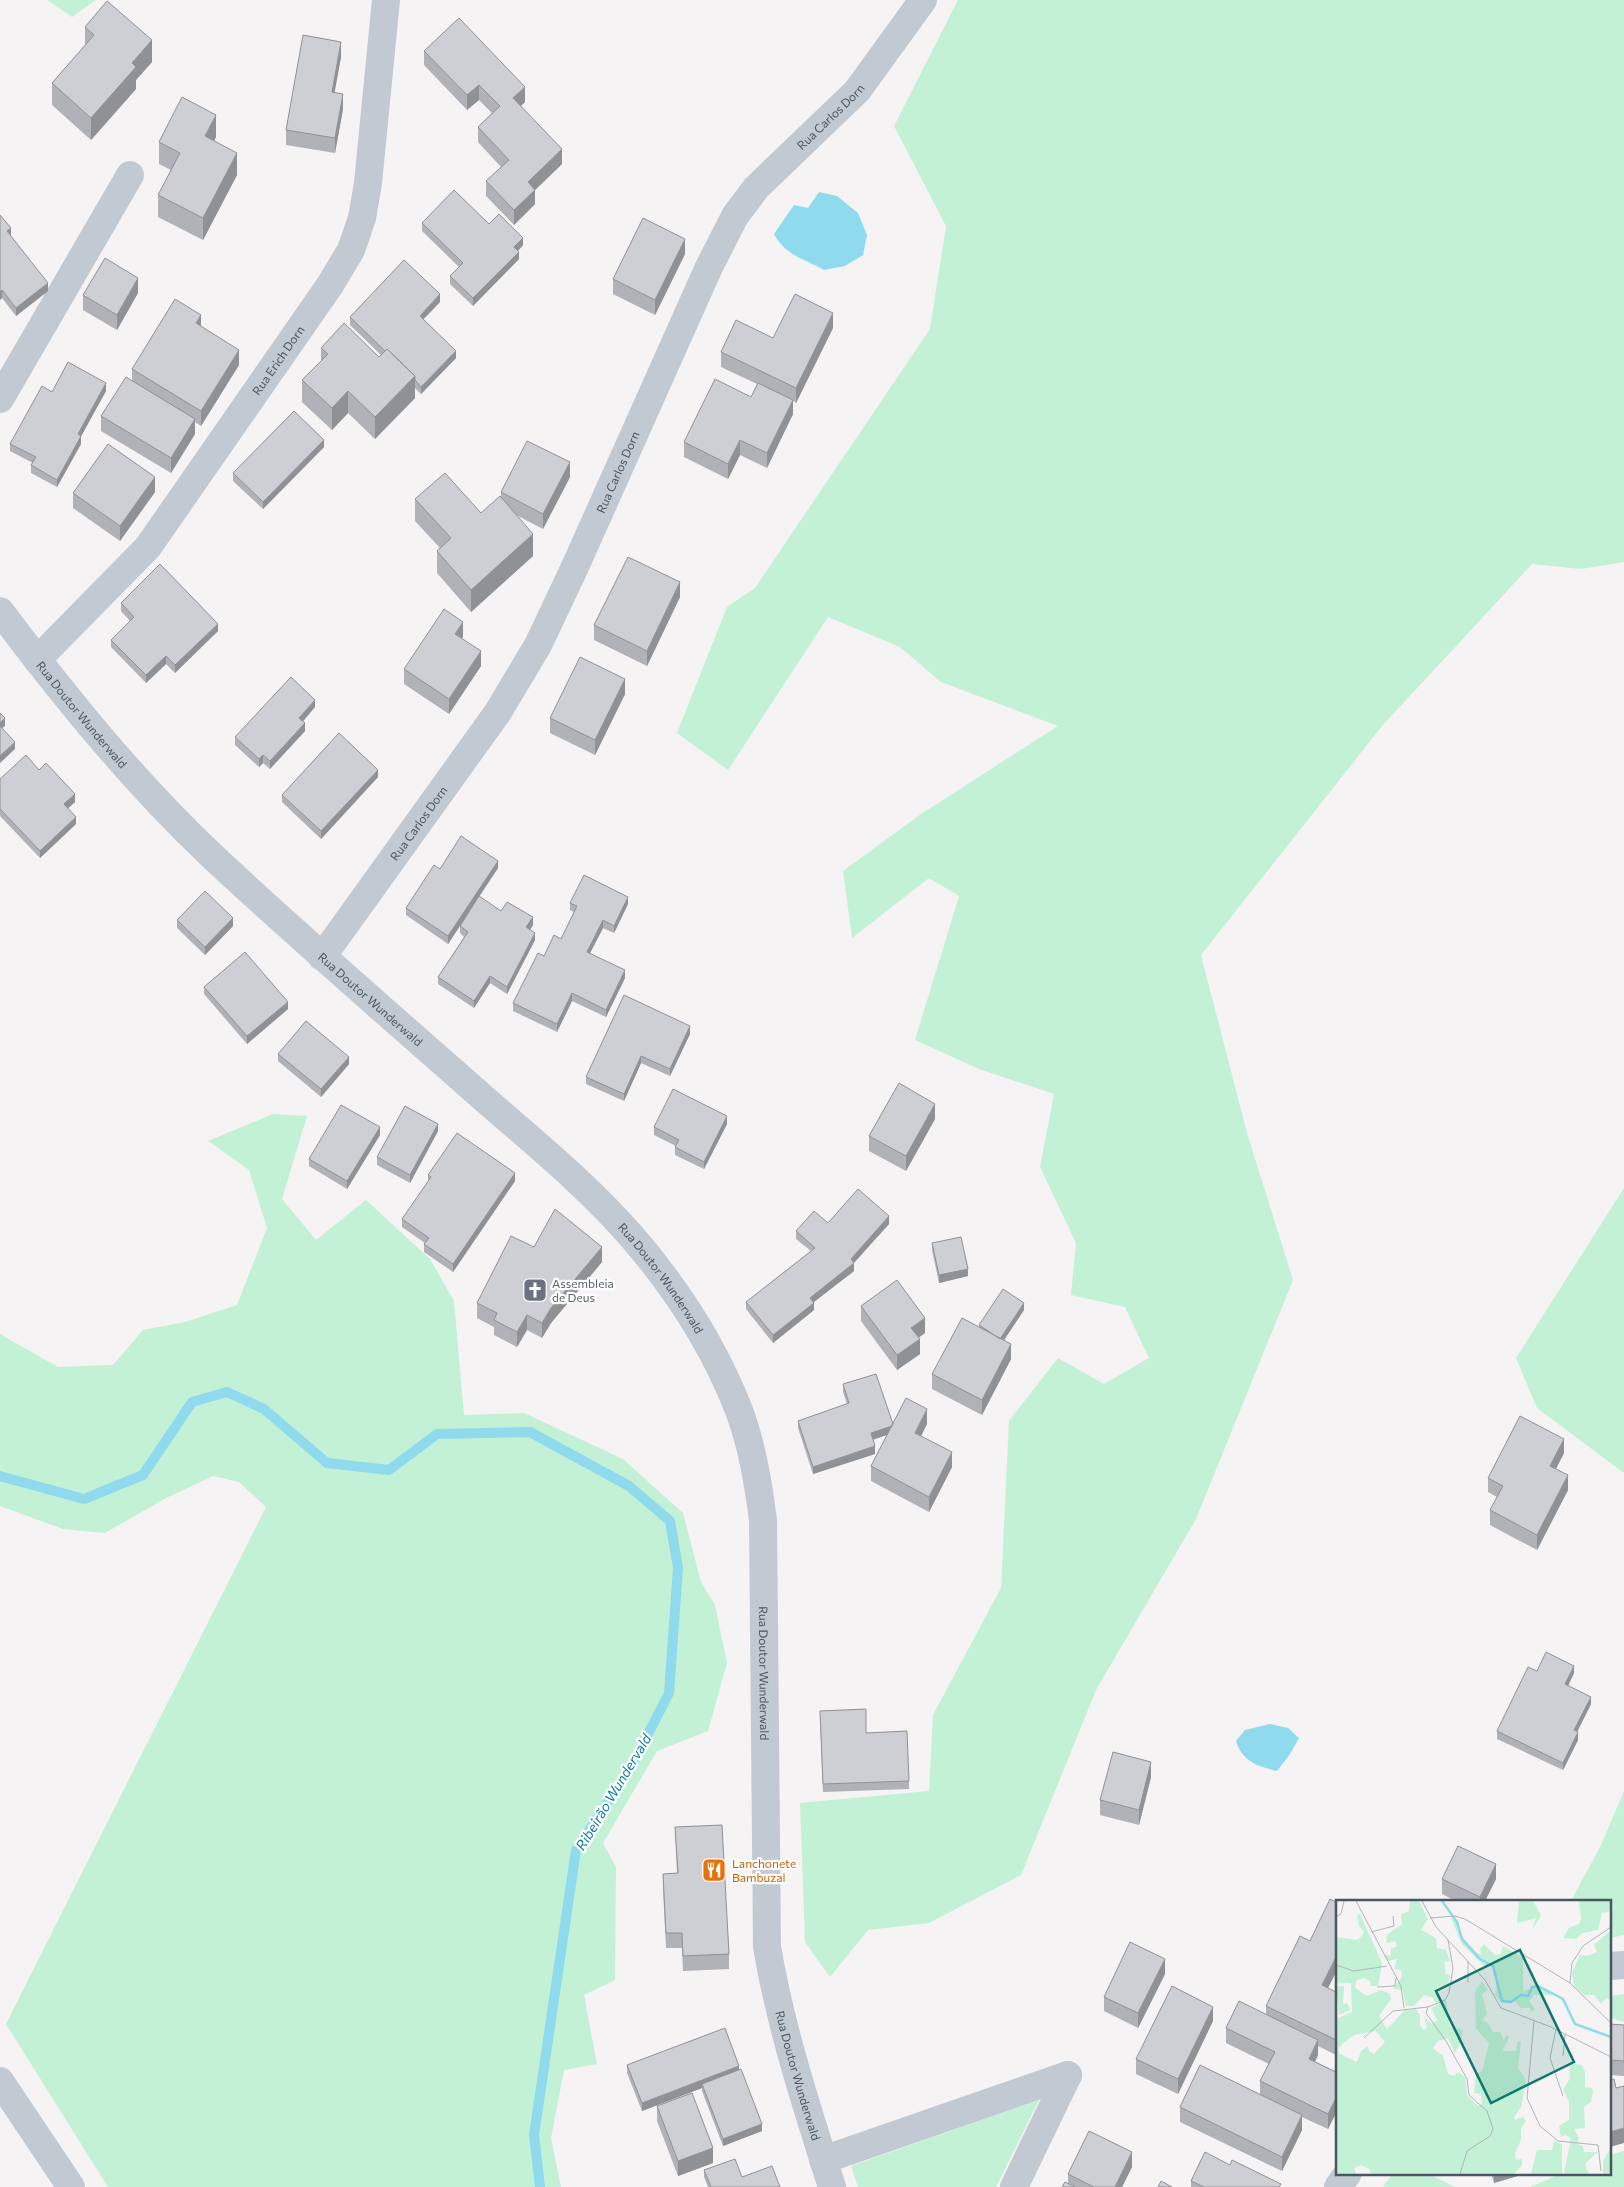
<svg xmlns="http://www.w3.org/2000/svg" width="1624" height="2187" font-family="Commissioner,sans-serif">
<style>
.green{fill:#c3f1d5}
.water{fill:#90daee}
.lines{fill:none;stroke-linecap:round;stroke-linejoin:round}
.stream{stroke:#90daee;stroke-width:10}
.minor{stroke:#c1cad2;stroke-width:28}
.wall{fill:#b0b2b7}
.shaded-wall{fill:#909195}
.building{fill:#cdcfd5;stroke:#909195}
.labels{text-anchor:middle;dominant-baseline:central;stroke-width:4.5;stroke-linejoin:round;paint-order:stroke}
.street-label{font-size:12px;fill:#4a5661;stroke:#fff}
.worship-label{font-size:12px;fill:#5b616d;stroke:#fff;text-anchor:start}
.food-label{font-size:12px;fill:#c56008;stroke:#fff;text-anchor:start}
.water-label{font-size:14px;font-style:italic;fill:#0c7c9b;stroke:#fff}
.inset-river{fill:none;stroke:#90daee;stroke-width:2.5}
.inset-road{fill:none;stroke:#b1b4b9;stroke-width:1}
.view{fill:#0f766e;fill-opacity:0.15;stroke:#0f766e;stroke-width:2.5}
.inset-edge{fill:none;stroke:#4a5661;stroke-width:2.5}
</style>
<rect width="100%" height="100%" fill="#f5f3f3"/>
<path class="green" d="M47 0H96L72 17Z
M958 0H1624V562L1581 569 1532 564 1382 726 1201 955 1247 1133 1293 1280 1196 1519 1096 1690 1021 1875 929 1923 868 1930 830 1977 805 1942 800 1803 929 1791 933 1715 1001 1588 1009 1421 1058 1358 1104 1384 1149 1358 1125 1307 1071 1295 1076 1243 1040 1167 1054 1094 979 1069 915 1040 959 896 929 878 852 938 843 871 921 814 1058 726 941 682 900 647 828 617 728 770 677 733 727 607 755 588 930 329 946 226 894 126Z
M273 1114 307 1116 282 1199 316 1240 366 1200 430 1259 454 1301 464 1415 524 1413 623 1459 683 1513 701 1582 715 1605 727 1663 708 1731 657 1751 603 1843 616 1867 615 1980 584 1995 597 2064 564 2070 551 2138 561 2187H108L6 2024 266 1507 239 1482 213 1476 166 1498 105 1533 63 1529 0 1506V1334L58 1367 113 1365 143 1330 185 1322 237 1305 267 1228 249 1170 208 1141Z
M1624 1188V1473L1537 1408 1516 1358Z
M1624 1791V1935L1610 1938V1901H1571L1601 1845Z
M1624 1994V2022L1610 2018V1996Z
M1039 2100 996 2187H858L851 2166Z
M1624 2151V2187H1530L1563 2173H1610V2155Z
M1393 2173H1427L1455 2187H1383Z"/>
<path class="water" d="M819 192 837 196 858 213 867 235 863 255 845 266 824 270C803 258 786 256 774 234L794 205 808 208Z
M1270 1724 1288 1728 1299 1738 1290 1754 1277 1771C1257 1766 1243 1762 1236 1741L1245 1730Z"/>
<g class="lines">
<path class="stream" d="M0 1476 84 1499 143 1475 192 1402 227 1392 264 1409 327 1463 389 1470 437 1434 530 1432 629 1486 670 1521 678 1568 669 1693 629 1771 576 1850 534 2135 540 2187"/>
<g class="minor">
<path d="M0 399 130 175"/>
<path id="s1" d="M0 611C65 697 132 780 210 854 293 932 379 1006 464 1081 521 1132 583 1180 633 1238 676 1288 714 1347 738 1408 752 1444 758 1482 763 1520L767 1947C781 2029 807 2108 832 2187"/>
<path id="s2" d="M37 660 148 547 330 285 351 250 362 218 368 183 386 0"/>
<path id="s3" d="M322 957 498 712 538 645 574 569 709 267 735 216 756 188 857 91 923 0"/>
<path d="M1610 1966 1624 1965"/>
<path d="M0 2081 71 2187"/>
<path d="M823 2160 1068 2075"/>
<path d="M1014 2187 1068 2075"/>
<path d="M1338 2187 1348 2173"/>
</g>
</g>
<path class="wall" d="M85 27 152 62 136 80V89L91 140 52 105V83L85 45Z
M424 51 525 102 521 106 562 164 535 190V204L514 225 486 196V181L501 167 478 142V127L492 113 479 100 467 110 424 65Z
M341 57 334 93 343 109 335 153 286 145V130Z
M216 137 214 141 237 175 203 240 158 217V195L171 170 159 164V142Z
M0 215 10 236 48 291 16 316 2 298 0 300Z
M422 223 523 245 518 251 519 259 473 306 450 284V276L459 267 422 231Z
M685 254 655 315 613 294V279Z
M138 293 117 330 83 310V295Z
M440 302 423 319 456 358 421 394 415 388V398L375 439 348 413 332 430 302 402V380L321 361V348L379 357 381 355 350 325V317Z
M201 327 239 365 201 426 195 422V434L171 473 101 431V416L132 380V369Z
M833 328 796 403 793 401V414L767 468 740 455 728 479 684 457V442L751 397 757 384 721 367V352L773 338Z
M106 391 81 436V444L57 487 31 473V465L33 463 10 451V444L52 392Z
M324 447 263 509 233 481V473Z
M570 477 543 529 516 515 533 556 471 612 437 573V551L440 548 415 521V499L481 513 501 497V492Z
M155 492 120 541 73 508V493Z
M680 597 647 666 594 640V625Z
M121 603 218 631 175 673 166 664 146 683 111 647V640L130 621 121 611Z
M463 637 461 638 481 666 449 714 404 684V669Z
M625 694 595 755 550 733V718Z
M315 707 303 721 305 731 270 769 263 763 259 767 235 745V737Z
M39 770 75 802 68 808 76 824 40 858 0 816V779Z
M378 777 321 839 282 802V795Z
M498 868 479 896 501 911 533 925 530 930 535 940 507 994 490 983 474 1008 438 984V977L464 937 460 933V926L448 944 406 915V908L440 869Z
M570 903 628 904 614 933 603 928 590 953 625 978 606 1017 572 1001 557 1032 513 1011V1003L544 956 561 939 574 912 570 910Z
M177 920 233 926 205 955 177 928Z
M204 987 288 1009 247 1044 204 994Z
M690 1034 670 1076 641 1063 624 1101 586 1084V1077Z
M278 1054 349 1064 321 1097 278 1061Z
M935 1119 906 1171 869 1151V1136Z
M727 1124 704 1169 675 1155V1147L676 1146 654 1135V1127Z
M438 1131 410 1183 377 1165V1157Z
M380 1135 347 1189 309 1166V1159Z
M428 1175 515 1181 453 1272 424 1252V1244L425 1243 402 1227V1219L428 1182Z
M828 1223 889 1224 854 1263V1271L814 1302V1310L773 1343 746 1309V1302L811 1251 796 1239V1231Z
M932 1243 968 1276 939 1283 932 1250Z
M534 1247 602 1262 551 1323 542 1338 527 1330 517 1347 494 1335V1327L477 1318V1303Z
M861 1306 925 1333 918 1338 920 1354 897 1370 861 1321Z
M1024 1310 1004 1340 1011 1359 982 1415 932 1389V1374L979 1327V1325Z
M843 1384 893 1424H927L921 1436 952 1467 929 1512 871 1481V1466L887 1435 873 1440 875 1454 813 1474 798 1428V1421L847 1404 843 1392Z
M1564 1453 1556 1469 1568 1490 1537 1550 1490 1525V1510L1497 1497 1488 1492V1478Z
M1537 1671 1574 1673 1568 1686 1591 1704 1577 1732 1578 1740 1563 1770 1497 1739V1731Z
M820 1718 866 1733 909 1781V1789L823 1792Z
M1151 1777 1139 1825 1100 1815V1800Z
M675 1827 729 1954V1969L683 1971 682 1948H666L663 1889V1874L677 1873Z
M1442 1879H1496L1485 1901H1456L1442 1894Z
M1338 1903V1968L1328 1988 1338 1993V2056L1318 2046V2055L1315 2062 1338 2073V2109L1328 2129 1302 2117V2130L1282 2171 1180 2122V2107L1260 2094V2081L1269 2064 1226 2043V2028L1266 2015V2006L1310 1941Z
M1165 1974 1138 2028 1104 2011V1997Z
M1213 2021 1178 2094 1136 2074V2059Z
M1610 2024 1624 2025V2076L1610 2075Z
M627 2065 739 2069 762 2131 723 2146 702 2091V2088L642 2111 627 2073Z
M657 2106 713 2163 678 2176 657 2121Z
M1230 2165 1281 2187H1191V2181Z
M1132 2167 1122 2187H1062L1068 2183V2174Z
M704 2170 742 2177 780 2187H708L704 2177Z
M1491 2173H1528L1494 2183Z"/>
<path class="shaded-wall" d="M152 40V62L136 80V89L91 140V118L132 63Z
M341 42V57L332 107V92Z
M479 85V100L467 110V95Z
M525 87V102L513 113V98Z
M343 94V109L335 153V138Z
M216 115V137L205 158V136Z
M562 149V164L535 190V204L514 225V210L528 182Z
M237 153V175L203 240V218Z
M11 228V236L7 231Z
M523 238V245L514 255V247Z
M685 239V254L655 315V300Z
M519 252V259L473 306V298Z
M138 278V293L117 330V315Z
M48 283V291L16 316V308Z
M2 290V298L0 300V292Z
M440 294V302L420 323V316Z
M833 313V328L796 403V388Z
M201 315V330L196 323Z
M239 350V365L201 426V411Z
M456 351V358L421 394V387Z
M415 376V398L375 439V417Z
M106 383V391L78 442V434Z
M348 391V413L332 430V408Z
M793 400V414L767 468V453Z
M195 419V434L171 473V458Z
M81 436V444L57 487V480Z
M324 440V447L263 509V502Z
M740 440V455L728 479V464Z
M570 462V477L543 529V514Z
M155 477V492L120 541V526Z
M533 534V556L471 612V590Z
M680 582V597L647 666V651Z
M463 622V637L455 649V634Z
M218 624V631L175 673V665Z
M481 651V666L449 714V699Z
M166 656V664L146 683V675Z
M625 679V694L595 755V740Z
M315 700V707L299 726V718Z
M5 718V726L0 730V723Z
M305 723V731L270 769V761Z
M15 742V749L0 763V756Z
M263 755V763L259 767V759Z
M378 770V777L321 839V831Z
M75 794V802L64 812V804Z
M76 817V824L40 858V851Z
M498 861V868L448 944V936Z
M628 897V904L614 933V926Z
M533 917V925L526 935V927Z
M233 918V926L205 955V947Z
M603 920V928L587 959V952Z
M535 933V940L507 994V987Z
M625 970V978L606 1017V1010Z
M490 976V983L474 1008V1001Z
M572 993V1001L557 1032V1024Z
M288 1002V1009L247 1044V1036Z
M690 1026V1034L670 1076V1069Z
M641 1056V1063L624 1101V1094Z
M349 1057V1064L321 1097V1089Z
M935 1104V1119L906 1171V1156Z
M727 1116V1124L704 1169V1162Z
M438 1124V1131L410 1183V1175Z
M380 1127V1135L347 1189V1181Z
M515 1173V1181L453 1272V1264Z
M889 1216V1224L851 1266V1259Z
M602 1247V1262L551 1323 542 1338V1323L551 1308Z
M854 1263V1271L810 1305V1298Z
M968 1269V1276L939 1283V1275Z
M814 1303V1310L773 1343V1335Z
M1024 1303V1310L1000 1346V1339Z
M527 1315V1330L517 1347V1332Z
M925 1318V1333L911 1343V1328Z
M920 1339V1354L897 1370V1355Z
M1011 1344V1359L982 1415V1400Z
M927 1409V1424L915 1448V1433Z
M893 1425V1433L871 1440V1433Z
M1564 1439V1453L1550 1480V1466Z
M875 1446V1454L813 1474V1467Z
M952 1452V1467L929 1512V1497Z
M1568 1475V1490L1537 1550V1535Z
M1574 1666V1673L1565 1692V1684Z
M1591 1697V1704L1574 1738V1730Z
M1578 1732V1740L1563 1770V1763Z
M1151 1762V1777L1139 1825V1810Z
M1496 1864V1879L1485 1901H1480V1897Z
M1338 1953V1968L1322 2000V1985Z
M1165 1959V1974L1138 2028V2013Z
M1213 2007V2021L1178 2094V2079Z
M1318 2040V2055L1309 2074V2059Z
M739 2066V2074L702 2084V2088L642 2111V2103Z
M1338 2094V2109L1328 2129V2114Z
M1302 2115V2130L1282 2171V2157Z
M762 2124V2131L723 2146V2139Z
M1624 2128V2143L1610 2147V2132Z
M713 2148V2163L678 2176V2161Z
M1132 2152V2167L1122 2187H1115Z
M1502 2173H1528L1494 2183V2175Z"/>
<path class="building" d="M107 1 152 40 132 63 136 67 91 118 52 83 94 35 85 27Z
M459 18 525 87 513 98 562 149 528 182 535 190 514 210 486 181 509 160 478 127 500 106 479 85 467 95 424 51Z
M303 35 341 42 332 92 343 94 335 138 286 130Z
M182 97 216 115 205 136 237 153 203 218 158 195 180 153 159 142Z
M454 190 489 224 499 214 523 238 514 247 519 252 473 298 450 276 463 263 422 223Z
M0 215 11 228 7 231 48 283 16 308 2 290 0 292Z
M643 218 685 239 655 300 613 279Z
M105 258 138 278 117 315 83 295Z
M404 260 440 294 420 316 456 351 421 387 415 380V376L387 349 385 351 350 317Z
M795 294 833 313 796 388 721 352 736 320 773 338Z
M175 299 201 315 196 323 239 350 201 411 132 369Z
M344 323 379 357 387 349 415 376 375 417 348 391 332 408 302 380 328 354 321 348Z
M68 362 106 383 78 434 81 436 57 480 31 465 36 457 10 444 42 386 52 392Z
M126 377 195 419 171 458 101 416Z
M715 379 751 397 758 383 793 400 767 453 740 440 728 464 684 442Z
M294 411 324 440 263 502 233 473Z
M527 441 570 462 543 514 501 492Z
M108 444 155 477 120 526 73 493Z
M445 473 481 513 500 496 533 534 471 590 437 551 451 538 415 499Z
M628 557 680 582 647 651 594 625Z
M160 564 218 624 175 665 166 656 146 675 111 640 134 617 121 603Z
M444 609 463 622 455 634 481 651 449 699 404 669Z
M580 657 625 679 595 740 550 718Z
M291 677 315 700 299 718 305 723 270 761 263 755 259 759 235 737Z
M0 713 5 718 0 723Z
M0 726 15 742 0 756Z
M339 733 378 770 321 831 282 795Z
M26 755 39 770 46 763 75 794 64 804 76 817 40 851 0 809V779Z
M461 836 498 861 448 936 406 908 434 865 440 869Z
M584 875 628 897 614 926 603 920 587 952 625 970 606 1010 572 993 557 1024 513 1003 538 953 544 956 554 935 561 939 577 906 570 903Z
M205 891 233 918 205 947 177 920Z
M479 896 501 911 507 902 533 917 526 927 535 933 507 987 490 976 474 1001 438 977 468 932 460 926Z
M245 952 288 1002 247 1036 204 987Z
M624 995 690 1026 670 1069 641 1056 624 1094 586 1077Z
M306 1021 349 1057 321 1089 278 1054Z
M899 1083 935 1104 906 1156 869 1136Z
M673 1089 727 1116 704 1162 675 1147 679 1140 654 1127Z
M341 1105 380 1127 347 1181 309 1159Z
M405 1106 438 1124 410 1175 377 1157Z
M457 1133 515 1173 453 1264 424 1244 429 1238 402 1219 431 1177 428 1175Z
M858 1189 889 1216 851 1259 854 1263 810 1298 814 1303 773 1335 746 1302 815 1248 796 1231 814 1211 828 1223Z
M555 1209 602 1247 551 1308 542 1323 527 1315 517 1332 494 1320 497 1313 477 1303 511 1236 534 1247Z
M961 1237 968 1269 939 1275 932 1243Z
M897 1280 925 1318 911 1328 920 1339 897 1355 861 1306Z
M1003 1289 1024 1303 1000 1339 979 1325Z
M962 1318 1011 1344 982 1400 932 1374Z
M876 1374 893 1424 892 1426 871 1433 875 1446 813 1467 798 1421 849 1403 843 1384Z
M906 1398 927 1409 915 1433 952 1452 929 1497 871 1466Z
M1520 1416 1564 1439 1550 1466 1568 1475 1537 1535 1490 1510 1503 1486 1488 1478Z
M1546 1652 1574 1666 1565 1684 1591 1697 1574 1730 1578 1732 1563 1763 1497 1731 1528 1667 1537 1671Z
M866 1709V1733L907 1731 909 1781 823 1784 820 1711Z
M1113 1752 1151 1762 1139 1810 1100 1800Z
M722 1825 729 1954 683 1956 682 1933H666L663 1874 678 1873 675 1827Z
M1458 1846 1496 1864 1480 1897 1442 1879Z
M1330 1899 1338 1903V1953L1322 1985 1338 1993V2041L1266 2006 1300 1936 1310 1941Z
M1130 1942 1165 1959 1138 2013 1104 1997Z
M1172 1986 1213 2007 1178 2079 1136 2059Z
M1239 2001 1318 2040 1309 2059 1338 2073V2094L1328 2114 1260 2081 1275 2052 1226 2028Z
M1610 2024 1624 2025V2061L1610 2060Z
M725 2028 739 2066 642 2103 627 2065Z
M1200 2065 1302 2115 1282 2157 1180 2107Z
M741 2069 762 2124 723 2139 702 2084Z
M1614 2079 1616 2088 1624 2086V2128L1610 2132V2080Z
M692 2093 713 2148 678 2161 657 2106Z
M1089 2131 1132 2152 1115 2187H1094L1068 2174Z
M1205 2152 1230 2165 1232 2160 1281 2184 1279 2187H1204L1191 2181Z
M735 2159 742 2177 772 2166 780 2187H711L704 2170Z
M1494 2173H1502L1494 2175Z
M1161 2181 1172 2187H1158Z
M1065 2182 1075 2187H1062Z"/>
<defs>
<g id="church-square" transform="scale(1.25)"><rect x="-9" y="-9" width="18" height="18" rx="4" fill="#6b7280" stroke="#fff"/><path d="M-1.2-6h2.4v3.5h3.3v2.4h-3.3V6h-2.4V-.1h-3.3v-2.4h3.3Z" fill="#fff"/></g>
<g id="restaurant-square" transform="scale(1.25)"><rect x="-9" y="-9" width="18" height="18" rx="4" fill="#e8710a" stroke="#fff"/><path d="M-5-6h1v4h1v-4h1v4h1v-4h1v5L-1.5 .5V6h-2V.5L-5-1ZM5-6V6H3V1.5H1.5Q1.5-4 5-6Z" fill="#fff"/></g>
</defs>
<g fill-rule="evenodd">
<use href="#church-square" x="535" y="1290"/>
<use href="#restaurant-square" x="714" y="1870"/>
</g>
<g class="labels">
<g class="street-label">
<text stroke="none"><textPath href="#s3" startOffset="990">Rua Carlos Dorn</textPath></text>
<text stroke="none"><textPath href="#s2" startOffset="386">Rua Erich Dorn</textPath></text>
<text stroke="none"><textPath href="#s3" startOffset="570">Rua Carlos Dorn</textPath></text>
<text stroke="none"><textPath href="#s1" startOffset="132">Rua Doutor Wunderwald</textPath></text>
<text stroke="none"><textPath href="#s3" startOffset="165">Rua Carlos Dorn</textPath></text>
<text stroke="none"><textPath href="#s1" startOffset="538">Rua Doutor Wunderwald</textPath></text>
<text stroke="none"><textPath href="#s1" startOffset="942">Rua Doutor Wunderwald</textPath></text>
<text stroke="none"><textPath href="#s1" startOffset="1362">Rua Doutor Wunderwald</textPath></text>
<text stroke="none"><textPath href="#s1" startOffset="1768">Rua Doutor Wunderwald</textPath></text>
</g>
<g class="worship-label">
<text x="552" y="1283">Assembleia<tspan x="552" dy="14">de Deus</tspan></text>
</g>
<g class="food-label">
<text x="732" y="1863">Lanchonete<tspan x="732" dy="14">Bambuzal</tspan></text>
</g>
<g class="water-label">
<text transform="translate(613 1792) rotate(-59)">Ribeirão Wundervald</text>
</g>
</g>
<g transform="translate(1336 1900)">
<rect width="275" height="275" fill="#f5f3f3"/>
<path d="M74 1H83L92 19 85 30 100 38 101 48 110 50 114 61 108 62 110 74 114 75 112 86H107L100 93 103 99H108L99 103 98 98 88 95 78 106H70L67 90 57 89 66 77 65 70 58 69 61 59 51 61 48 54 55 56V49L61 46 59 41 50 43 51 35 66 24 65 14 73 11ZM183 1H197L200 6 205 16 196 29 200 18 181 23ZM243 1H275V11L266 13 262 30 246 33 240 39 227 38 233 28 243 24 245 19ZM24 14 46 63 42 86H35L34 81 28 78 21 80 19 87 30 96 45 90 54 94 55 99 43 116 51 129 69 110 80 109 84 115V126L88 130 91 127 88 117 96 124 101 120 95 108 110 100 114 126 127 130 125 142 119 153 112 138 102 141 97 148 107 156 112 174 118 176 122 172 129 177 131 195 142 206 146 203 145 194 138 193 140 174 146 171 153 143 140 129 139 91 146 81 152 90 146 94 151 114 146 121 151 122 157 132H165L167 140 171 135 173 138 166 151H180L182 141H185L182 168 189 178V188L185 207 178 217 179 220 187 217 190 221 185 228V240L179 253 180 260 186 259V265L178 274H35L33 269 25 265 18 268 20 274H0V119L16 112 15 83H0V37L21 40 25 37 28 32 23 26 21 16ZM40 131 49 142 38 154 33 151 32 146 25 151 21 162 4 154 2 149 7 143 18 135ZM115 18 122 20 125 35 140 52 145 55 144 49 148 44 159 55 165 54 167 46 187 58V91L203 85 218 95H198L193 101 199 109 195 112 194 108H185L179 101 165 102 159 95 161 83 156 66 147 65 126 44ZM275 30V100L270 98 265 104 258 95H248L238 86 236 73 244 55 251 56 261 52 258 45ZM0 86H8L7 104 3 106 11 103 14 110 3 115ZM234 163 246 165 249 172V187L256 188 257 191 255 202 248 207 249 228 238 229 243 238 241 244 247 246 248 252H261L249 264 253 274H228L235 238 229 235 225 237 223 226 233 220V201L227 190 233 180ZM218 241 226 244V274H195L201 250H216ZM275 247V274H267V262Z" fill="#c3f1d5" fill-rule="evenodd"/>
<path class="inset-river" d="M106 1 121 22 126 39 144 59 157 66 166 101 175 102 185 95 192 96 196 87 202 86 227 99 239 124 275 137"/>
<path class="inset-road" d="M20 1 65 86 68 108M86 1 100 27 149 80 165 108 215 127 275 157M0 17 5 14 8 1M94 18 119 16 129 19 234 83 275 123M35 32 58 26 57 16M112 40 117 68 113 93 109 100 92 107 90 113 110 141 131 179 133 195 151 211 157 229 154 236 131 251 124 274M132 61V82M0 65 18 71 51 66M234 83 236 63 247 46 275 27M41 87 59 86 60 78M198 121 191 198 204 226 222 241 262 245 265 271M220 129 214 158 227 196M28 138 57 111 92 107M227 156 229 134"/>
<path class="view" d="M184 50 238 162 155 203 100 91Z"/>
<rect width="275" height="275" class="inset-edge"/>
</g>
</svg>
